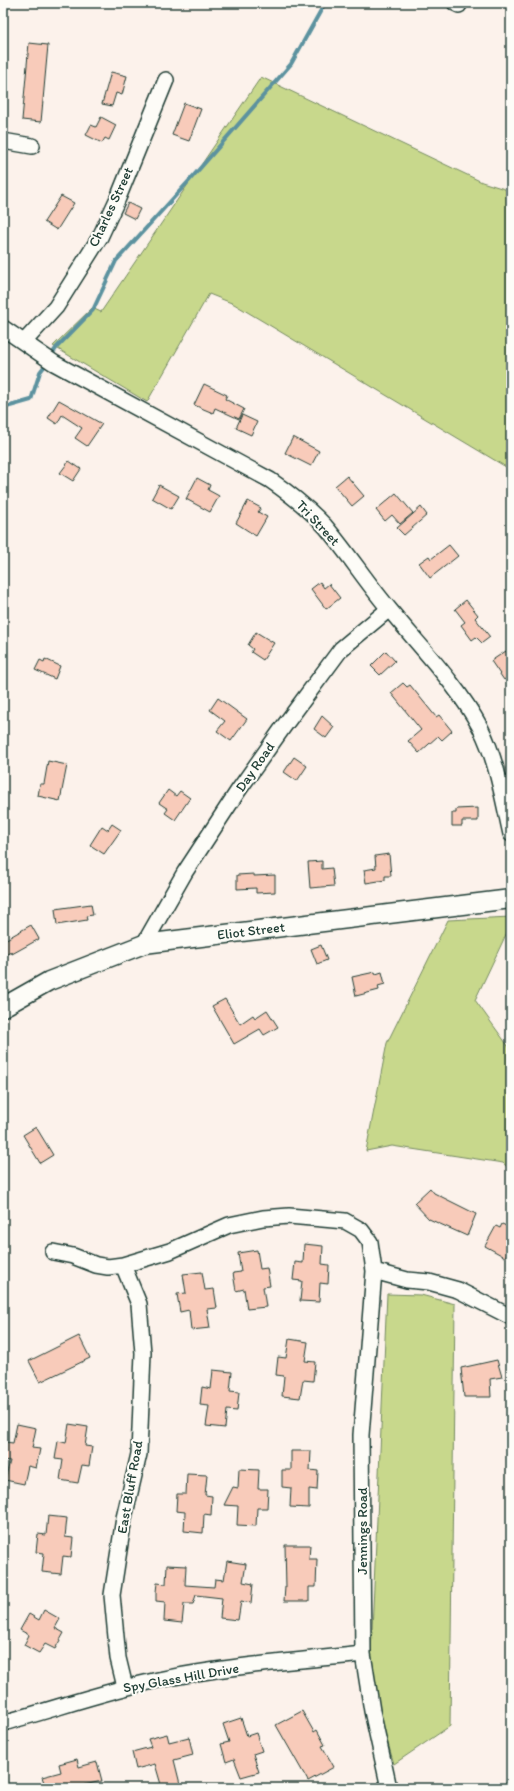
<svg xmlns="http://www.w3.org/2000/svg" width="514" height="1791" font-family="Itim,sans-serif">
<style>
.green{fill:#c8d88c;stroke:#748a60}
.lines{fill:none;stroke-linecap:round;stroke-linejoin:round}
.stream{stroke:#5c929f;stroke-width:4}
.building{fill:#f8cbba;stroke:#1f3d34}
.minor-casing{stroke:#1f3d34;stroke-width:18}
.tertiary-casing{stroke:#1f3d34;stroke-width:21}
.minor{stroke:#fdfcf7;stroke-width:15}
.tertiary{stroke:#fdfcf7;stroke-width:18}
.labels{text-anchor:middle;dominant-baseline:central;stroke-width:4;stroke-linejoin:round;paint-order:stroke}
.street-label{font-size:14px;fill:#1f3d34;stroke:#fdfcf7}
</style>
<rect width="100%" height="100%" fill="#fcf2eb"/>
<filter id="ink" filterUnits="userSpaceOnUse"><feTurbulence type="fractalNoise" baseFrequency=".025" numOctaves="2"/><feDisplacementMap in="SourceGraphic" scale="8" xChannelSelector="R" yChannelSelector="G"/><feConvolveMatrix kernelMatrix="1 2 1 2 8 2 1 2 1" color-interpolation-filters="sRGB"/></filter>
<g filter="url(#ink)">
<path class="green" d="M261 77 482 182 511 191V470L234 304 209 294 147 402 53 346 92 308 101 312Z
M511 917V924L475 1000 511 1050V1170L503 1163 392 1146 366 1151 387 1043 448 920Z
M387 1294 421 1295 455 1304 450 1726 394 1764 375 1700 371 1654Z"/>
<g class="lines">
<path class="stream" d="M50 357 57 347 93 310 116 261 188 182 291 64 325 3
M3 408 31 400 40 372 47 363"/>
</g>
<path class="building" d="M29 43 48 45 41 122 22 120Z
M111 72 127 76 122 95 116 93 112 106 102 104Z
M184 103 201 109 189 141 172 135Z
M101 117 116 125 109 140 105 138 102 143 86 135 91 125 96 127Z
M61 196 74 203 57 230 44 222Z
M128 203 140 209 135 219 123 213Z
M204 384 227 395 225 399 244 409 239 419 215 408 213 413 194 405Z
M59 400 102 424 87 446 75 438 82 428 62 415 57 424 48 418Z
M242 415 257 422 251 435 236 428Z
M293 437 319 451 311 466 285 453Z
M69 461 81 469 73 481 60 473Z
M347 476 364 496 352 506 335 486Z
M197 478 210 485 208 490 219 496 210 512 186 499Z
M159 485 179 496 171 509 152 498Z
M396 493 413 513 400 524 392 515 385 521 376 510Z
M248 501 261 508 258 512 267 517 256 536 236 523Z
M421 507 427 515 404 535 397 528Z
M449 545 458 556 430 578 419 563 429 556 431 559Z
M320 582 324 588 329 584 340 598 326 609 311 589Z
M466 600 478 615 475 618 490 637 482 643 476 637 472 640 461 625 465 622 455 609Z
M256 632 274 643 263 660 251 652 253 649 248 645Z
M386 651 395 661 380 675 371 666Z
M506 651 511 658V675L504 680 491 661Z
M45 659 60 666 55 679 35 670 40 660 44 662Z
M403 683 407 687 410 685 436 717 439 715 452 731 442 740 438 736 419 753 408 741 421 730 391 693Z
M218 698 247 719 231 741 217 731 225 721 210 710Z
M322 716 334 727 326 738 314 729Z
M294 757 307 766 297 781 284 772Z
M48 761 67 765 60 801 38 796 40 784H44Z
M168 790 176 796 180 791 190 798 175 820 165 813 168 809 159 803Z
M478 808V821H462V826H452V813H456V809Z
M112 824 121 830 104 854 90 845 102 826 108 830Z
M389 854 391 876H385V880L366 883 364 870 376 868 375 856Z
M322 861V869L332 868 334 886 310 888 308 862Z
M254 874V876L275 875V892L256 893V888L237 889V875Z
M91 904 93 915 86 916 87 920 57 925 55 909Z
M31 925 39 939 12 954 11 952 3 956V941Z
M321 945 327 960 317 964 311 949Z
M375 972 376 974 382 972 385 984 378 986 379 990 356 996 352 977Z
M225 999 240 1024 253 1015 255 1018 267 1010 278 1027 264 1035 260 1029 234 1044 212 1006Z
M36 1127 53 1155 40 1163 23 1135Z
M430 1188 434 1193 476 1214 467 1236 429 1219 414 1203Z
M502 1224 511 1228V1253L508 1252 505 1257 485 1246 496 1226 500 1228Z
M304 1244 323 1246 322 1264 329 1265 328 1284 320 1283 319 1302 300 1301 302 1281 293 1280 295 1262 303 1263Z
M257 1250 260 1269 267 1268 270 1286 263 1287 266 1307 247 1309 244 1289 236 1291 233 1273 241 1272 238 1253Z
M202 1272 205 1290 214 1289 217 1308 207 1309 210 1328 191 1330 189 1310 180 1312 177 1294 186 1293 183 1274Z
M79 1336 90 1358 40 1382 29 1361Z
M289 1339 308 1342 305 1361 315 1362 313 1381 303 1380 300 1398 282 1396 284 1376 276 1375 278 1357 286 1358Z
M497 1360 502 1377 490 1379 491 1397H464L461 1368Z
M213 1370 232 1372 230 1391 239 1392 237 1411 227 1410 225 1428 206 1426 209 1406 200 1405 202 1387 211 1389Z
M17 1424 36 1428 32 1448 40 1449 36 1468 28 1466 24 1484 5 1480 10 1461 3 1460V1450L5 1442 13 1443Z
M69 1424 88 1427 85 1446 92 1447 89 1466 82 1465 78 1483 60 1480 63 1460 55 1459 58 1441 66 1443Z
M291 1451H311L310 1470 318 1471 317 1490 309 1489V1508L290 1507 291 1488 282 1487V1470H291Z
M239 1469 259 1470 258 1489H268L267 1508H257L256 1526 237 1525 238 1506 224 1505 233 1487 238 1488Z
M187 1474 207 1475 205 1495 212 1496 211 1515 204 1514 203 1533 184 1531 185 1512 176 1511 177 1494H186Z
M48 1516 67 1518 65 1537 73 1538 71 1557 63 1556 61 1574 42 1572 44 1553 36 1552 38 1534 46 1535Z
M285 1545H310L309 1559H317L316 1587H309V1601H284L285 1587H286Z
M227 1561 246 1564 243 1582 253 1584 251 1603 241 1601 238 1620 220 1618 222 1598 196 1595 193 1604H184L182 1623 164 1621 165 1602 156 1601V1592L157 1583 166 1584 167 1565 186 1566 185 1585 214 1587 215 1579 224 1580Z
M44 1610 60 1619 55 1628 64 1633 55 1649 45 1644 39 1653 24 1645 29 1635 20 1630 29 1614 39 1620Z
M302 1711 314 1732 317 1730 325 1745 322 1746 334 1767 308 1781 276 1725Z
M241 1718 247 1736 256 1733 262 1751 253 1754 259 1772 241 1777 234 1759 226 1762 221 1744 229 1742 223 1724Z
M167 1734 169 1742 189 1737 193 1755 174 1760 181 1788H162L155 1764 136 1769 132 1752 151 1747 148 1739Z
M77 1759 79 1767 97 1762 102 1781 84 1785 85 1788H46L42 1777 61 1772 59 1764Z"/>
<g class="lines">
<g class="minor-casing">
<path id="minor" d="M455 3 459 5
M3 141 32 146
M3 328 54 363 270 480C289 493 309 509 325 526 348 553 367 583 390 610 421 648 457 684 480 727 497 760 503 799 511 834
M24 342 56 307 100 237 118 198 166 80
M144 944 185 872 238 791 284 726 341 649 389 609
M53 1252 73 1256 96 1265 108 1267 123 1265 170 1251 229 1225 263 1218 289 1216 345 1221 361 1230 370 1242 374 1271 361 1435 363 1654 372 1711 389 1788
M123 1265 139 1304 143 1353 139 1454 124 1518 112 1595 118 1658 125 1687
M374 1271 407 1280 429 1282 458 1290 511 1317
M3 1723C55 1709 105 1691 158 1680 225 1666 295 1661 363 1654"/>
</g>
<g class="tertiary-casing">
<path id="tertiary" d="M3 1007 49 981 144 944 511 899"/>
</g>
<use href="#minor" class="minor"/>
<use href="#tertiary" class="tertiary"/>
</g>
</g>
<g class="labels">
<g class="street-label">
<text transform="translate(111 207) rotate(-65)">Charles Street</text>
<text transform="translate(318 523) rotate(47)">Tri Street</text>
<text transform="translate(255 767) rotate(-55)">Day Road</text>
<text transform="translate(251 931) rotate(-7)">Eliot Street</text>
<text transform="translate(130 1487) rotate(-80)">East Bluff Road</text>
<text transform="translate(362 1531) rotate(-90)">Jennings Road</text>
<text transform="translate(181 1678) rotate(-10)">Spy Glass Hill Drive</text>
</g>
</g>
<rect width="514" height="1791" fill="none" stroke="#fdfcf7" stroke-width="16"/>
<rect x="8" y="8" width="498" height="1775" fill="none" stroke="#1f3d34" stroke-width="1.5" filter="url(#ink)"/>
</svg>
